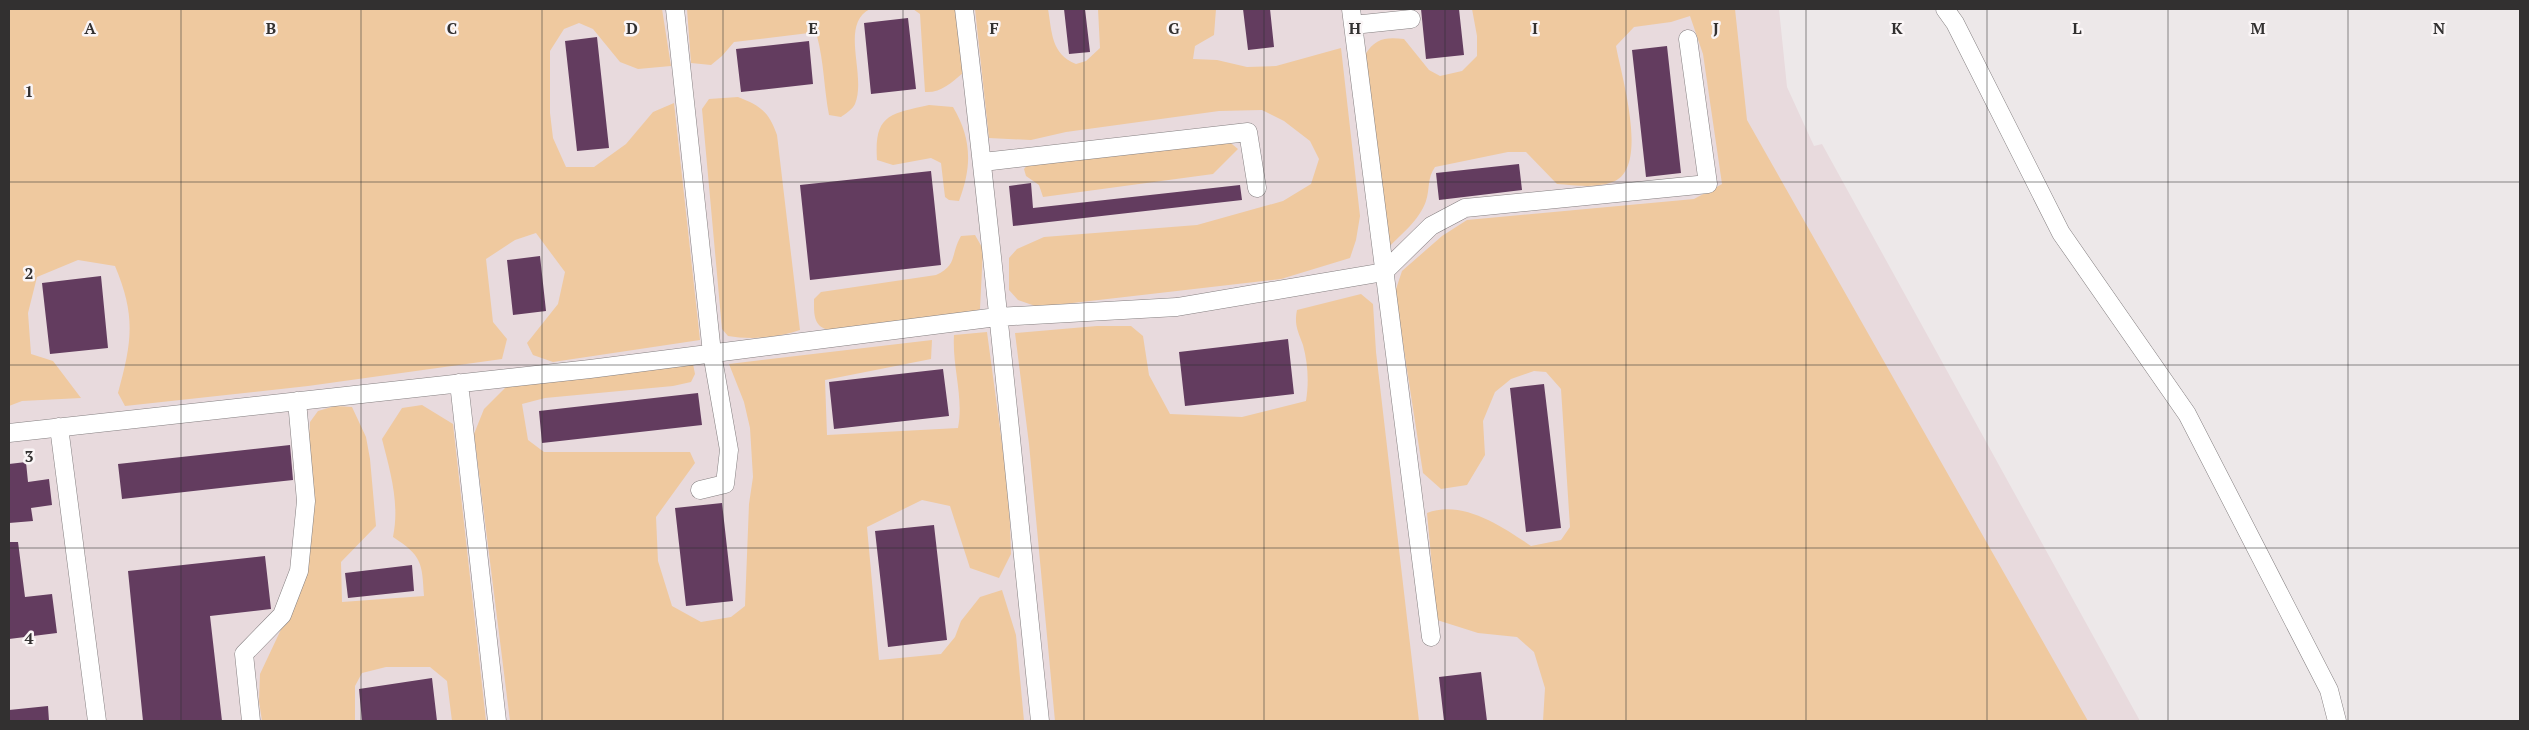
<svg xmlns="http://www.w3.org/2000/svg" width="2529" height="730" font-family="'PT Serif',serif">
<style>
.built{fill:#e8dadd}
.green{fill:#efc99f}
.building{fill:#633c5f}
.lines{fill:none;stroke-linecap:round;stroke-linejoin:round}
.minor-casing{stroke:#847f80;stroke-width:19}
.minor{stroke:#fff;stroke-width:18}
.grid{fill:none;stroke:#323030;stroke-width:1;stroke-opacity:0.55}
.grid-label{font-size:16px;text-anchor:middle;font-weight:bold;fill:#323030;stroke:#faf5f6;stroke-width:5;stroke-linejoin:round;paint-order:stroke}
</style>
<rect width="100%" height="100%" fill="#ede8e9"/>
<path class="built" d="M9 9H1779L1787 87 1814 146 1822 144 2140 721H9Z"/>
<path class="green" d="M9 9H662L671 66 638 69 620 62 593 29 579 23 564 29 550 51V113L553 138 566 167H594L626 144 653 112 674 103 700 340 553 362 533 355 527 343 558 304 565 272 536 233 515 240 486 259 493 322 507 339 502 359 308 386 125 406 118 393C132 342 136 316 115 266L78 260 37 277 28 313 31 354 53 361 81 398 22 401 9 406Z
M687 9H870C839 25 867 75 855 104 853 109 845 114 841 117L829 115C824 89 824 62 817 36L809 33 734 42 722 56 711 65 691 63Z
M913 9H955L963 73C951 83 941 93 925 92L920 14Z
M975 9H1048C1052 32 1051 54 1076 64L1086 61 1100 48 1098 9H1216L1214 35 1195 46 1193 59 1217 60 1247 67 1276 66 1341 48 1360 216 1356 240 1350 258 1281 279 1038 307 1018 300 1009 290V258L1017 249 1044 237 1197 225 1283 201 1311 184 1319 159 1310 141 1284 121 1262 110 1219 111 1066 132 1031 140 989 138Z
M1472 9H1735L1747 120 2088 721H1543L1545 688 1534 652 1517 637 1478 633 1437 620 1427 513C1462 499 1503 527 1531 546L1561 540 1570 527 1561 389 1546 372 1534 371 1511 379 1495 392 1483 421 1485 455 1467 485 1441 489 1423 473 1395 292 1402 271 1442 236 1467 220 1694 199 1722 184 1703 54 1690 16 1671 22 1634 27 1616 46C1621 75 1649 165 1615 181 1597 189 1575 185 1557 184L1526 152H1508L1435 167C1427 178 1430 189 1426 201 1419 221 1401 234 1387 249L1365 55C1375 38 1386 37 1404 39L1429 70 1440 76 1462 71 1477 56V36Z
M738 97C761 106 769 112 777 135L800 330C778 338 750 340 728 336L722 329 702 109 709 99Z
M929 105 953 107C972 139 972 167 959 201L949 200 945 197 941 163 931 158 893 165 877 160C874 115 889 114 929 105Z
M1227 140 1238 149 1213 174 1043 197 1039 185 1026 176 1024 169 1030 162Z
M975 235 983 249 980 309 970 314 830 330C813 327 814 314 814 299L821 292 936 275C958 265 950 255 961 236Z
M1361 294 1373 304 1376 352 1419 721H1055L1029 444 1015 333 1097 326H1131L1143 336 1149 375 1170 414 1242 417 1306 401C1309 382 1308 364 1303 345 1298 331 1294 325 1297 310Z
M987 332 1009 496 1011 554 999 578 970 568 950 506 922 500 867 527 879 660 941 654 955 637 961 621 980 597 1002 590 1016 635 1024 721H510L474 434 484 409 506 387 684 363 693 364 695 374 691 382 673 386 545 398 522 404 528 440 544 452H690L695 463 656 517 658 561 672 606 701 622 731 617 745 606 749 504 753 477 750 428 744 402 729 364 932 340 931 359 825 380 827 435 958 428C964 397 952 367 954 335Z
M422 405 453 424 486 721H452L447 681 430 667H386L362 673 355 686V721H262L259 701 260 674 301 587 314 508 308 459 310 422 318 411 335 406 352 407 366 437 370 459 376 526 341 562 342 602 424 596C422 562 422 556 393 537 400 503 390 471 382 439L402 408Z"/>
<path class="building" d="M1064 9H1085L1090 52 1069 54Z
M1243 9H1270L1274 47 1248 50Z
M1421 9H1459L1464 55 1426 59Z
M908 18 916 89 871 94 864 23Z
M597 37 609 148 577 151 565 41Z
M809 41 813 84 741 92 736 49Z
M1667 46 1681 173 1646 177 1632 50Z
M1519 164 1522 190 1439 200 1436 173Z
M931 171 941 265 810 280 800 185Z
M1031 183 1033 208 1240 185 1242 200 1013 226 1009 186Z
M540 256 546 311 513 315 507 260Z
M101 276 108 348 50 354 42 283Z
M1288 339 1294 394 1185 406 1179 352Z
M943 369 949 416 834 429 829 382Z
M1544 384 1561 528 1526 532 1510 388Z
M698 393 702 425 542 443 539 411Z
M290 445 293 480 122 499 118 464Z
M26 462 28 482 49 479 52 505 31 508 33 521 9 523V464Z
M722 503 733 601 686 606 675 508Z
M934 525 947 640 888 647 875 531Z
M9 542H18L25 597 52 594 57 633 9 639Z
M265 556 271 609 210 616 222 721H143L128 571Z
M412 565 414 591 348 598 345 573Z
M1481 672 1487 721H1444L1439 677Z
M432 678 437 721H362L359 689Z
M48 706 49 721H9V710Z"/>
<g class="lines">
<g class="minor-casing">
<path id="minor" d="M675 9 712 353 729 450 725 484 700 490
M964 9C993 246 1015 484 1040 721
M1351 9 1431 637
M1945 9 1955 23 2061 233 2187 414 2329 690 2337 721
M1353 25 1411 19
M983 162 1248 132 1257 188
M459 383 497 721
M59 427 97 721
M9 433 590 369 997 317 1177 307 1384 272 1431 226 1465 208 1708 184 1688 39
M251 721 244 654 282 615 299 571 306 501 297 401"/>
</g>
<use href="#minor" class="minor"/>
</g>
<path class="grid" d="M181 9V721M361 9V721M542 9V721M723 9V721M903 9V721M1084 9V721M1264 9V721M1445 9V721M1626 9V721M1806 9V721M1987 9V721M2168 9V721M2348 9V721M9 182H2520M9 365H2520M9 548H2520"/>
<g class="grid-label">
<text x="90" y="34">A</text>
<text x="271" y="34">B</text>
<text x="452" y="34">C</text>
<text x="632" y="34">D</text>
<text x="813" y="34">E</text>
<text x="994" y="34">F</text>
<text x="1174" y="34">G</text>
<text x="1355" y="34">H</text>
<text x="1535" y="34">I</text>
<text x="1716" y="34">J</text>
<text x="1897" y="34">K</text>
<text x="2077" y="34">L</text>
<text x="2258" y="34">M</text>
<text x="2439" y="34">N</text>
<text x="29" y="97">1</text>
<text x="29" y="279">2</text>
<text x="29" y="462">3</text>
<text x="29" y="644">4</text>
</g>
<rect width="2529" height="730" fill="none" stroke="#323030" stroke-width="20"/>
</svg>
